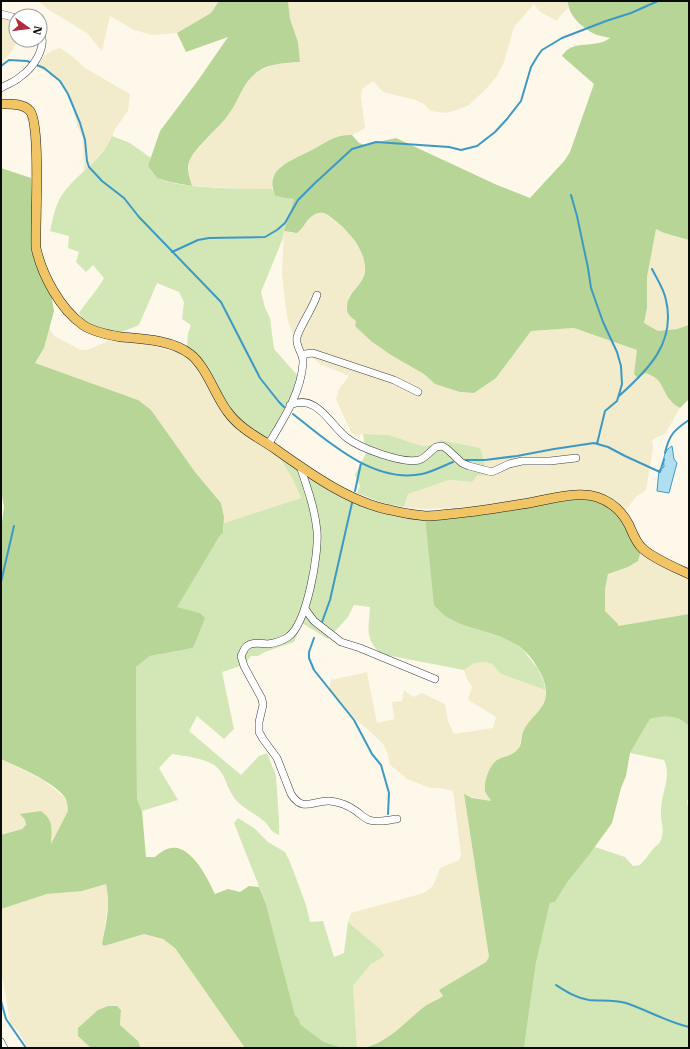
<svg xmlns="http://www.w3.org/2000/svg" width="690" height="1049" font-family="'IBM Plex Serif',serif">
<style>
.farmland{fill:#f2eccc}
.green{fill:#d2e6b6}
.forest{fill:#b7d596}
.water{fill:#b1dff2;stroke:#3c99c5}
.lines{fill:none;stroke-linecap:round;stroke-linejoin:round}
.stream{stroke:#3c99c5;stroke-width:2}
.minor-casing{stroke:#3e3e3e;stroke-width:8}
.major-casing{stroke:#1c1c1c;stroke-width:10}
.minor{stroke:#fff;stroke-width:7}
.major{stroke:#f1c566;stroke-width:9}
</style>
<rect width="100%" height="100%" fill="#fef8ea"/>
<path class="farmland" d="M38 1H219L211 13 177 33 152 35 134 30 110 16 102 51 87 33 49 10Z
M288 1H566L568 3V8L561 15 557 21 540 12 534 4 514 27 504 62 497 76 488 87 469 105 460 109 446 113 430 111 424 104 415 100 383 92 373 81 362 89 361 97 365 128 352 135 294 158 281 166 273 177 272 189H251L192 186 188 174 189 162 196 151 229 114 244 86 251 77 258 71 276 64 300 62 298 42 290 19Z
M1 13 16 16V40H18L12 51 1 64Z
M60 48 72 56 85 68 130 94 128 111 115 129 110 143 84 172 83 138 77 125 70 94 55 77 37 66 43 57 53 50Z
M318 213H325L348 232 362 253 365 263V272L363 279 349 296 346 307 349 315 356 321 355 326 420 372 424 374 435 384 460 392 474 393 496 378 531 331 574 328 637 350 646 373 653 375 661 382 670 401 680 408 665 434 652 440 653 448 646 490 636 497 625 511 597 494 476 507 425 509 404 507 408 494 449 480 472 482 478 475 488 476 469 447 440 440 439 444 422 446 389 435 363 434 356 436 351 432 336 399 339 389 349 376 320 364 303 350 296 342 288 321 285 303 282 273 284 231 293 233 307 223 311 216Z
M656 228 664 233 689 240V325L677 329 658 331 644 324 647 308V277Z
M49 328 54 336 81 350H87L113 339 149 345 183 354 195 364 213 395 276 452 287 469 297 486 301 498 224 523V516L221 503 195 472 138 400 35 363 44 348Z
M641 550 689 577V614L618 626 605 611V589L608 574 628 567 638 558Z
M485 662 492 664 501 674 545 690V698L541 709 529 723 523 732 519 748 514 754 498 760 485 792 491 802 464 795 489 957 486 962 439 990 443 996 438 1000 426 1006 393 1034 371 1046 357 1048 353 986 371 964 385 956 380 949 348 922 351 913 424 893 433 886 440 868 459 860 461 855 453 791 440 788H430L407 779 390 765 388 755 383 744 374 735 345 710 329 689 331 680 367 672 377 723 394 719 392 702 402 701 404 690 413 697 422 693 445 704 448 721 454 734 493 728 496 717 468 700 472 687 467 679 464 670 474 663Z
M1 759 43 780 64 797 68 805V811L51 845 21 815 25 820 26 825 22 829 1 835Z
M106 883 109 897 102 944 104 946 144 934 163 939 175 948 245 1048H141L138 1041 120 1025 121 1010 117 1006 90 1047 91 1048H28L18 1031 10 1024 5 991 1 973V909L47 894 82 891Z"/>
<path class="green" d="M112 136 130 143 151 158 148 166C151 169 154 176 158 178 176 189 249 189 272 189L275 196 285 198 294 199 284 231 283 238 261 292 265 308 270 318 274 349 298 376 289 404 269 439 257 433 237 417 220 391 187 347 188 333 191 325 182 319 184 302 179 292 157 283 139 325 122 332 107 330 95 327 85 321 79 313C87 301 97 291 104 278L93 265 86 272 76 262 79 252 68 248 69 236 50 231C53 219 55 205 62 195 76 174 103 160 112 136Z
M363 434 389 435 422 446 439 444 440 440 480 448 488 476 478 475 472 482 449 480 408 494 404 507 383 503 357 493 360 486 355 475 366 453Z
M276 452 334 490 425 516 451 620 510 640 523 650 538 669 544 682 545 690 501 674 492 664 485 662 474 663 464 670 381 654C364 638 369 628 370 607L354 605 348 617 328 639 302 623 294 642 265 652 258 656H251L244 665 222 672 234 729 224 739 197 716 189 731 241 775 259 756 267 753 276 776 279 820V835C268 830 271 827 264 821 253 812 240 807 233 796 226 786 225 772 214 765 202 758 185 756 172 754L159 768 178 800 142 811 137 799 136 667 150 656 193 648 200 613 176 607 219 537 223 533 224 523 301 498C295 481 286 467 276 452Z
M658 716C669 716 682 717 689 727V799L687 801 689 814V1048H524L536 963 550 903 555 902 568 881 595 847 625 857 633 866 640 865C645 860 649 854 654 848 656 846 659 844 660 842 666 831 660 822 661 811 661 792 672 778 664 760L630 753 650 719Z
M238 818 254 828 268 842 285 852 290 862 306 905 310 922 323 921 334 957 344 953 348 922 380 949 385 956 371 964 353 986 357 1048H343L324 1042 301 1025 298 1018 295 1015 266 904 234 823Z"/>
<path class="forest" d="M219 1H288L290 19 298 42 300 62C286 63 269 63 257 72 242 83 239 101 228 115 218 129 195 147 189 162 186 170 190 178 192 186L170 182 157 178 148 166 160 131 199 79 228 37 186 52 177 33 211 13Z
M566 1H689V240L664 233 656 229 647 277V308L644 323 658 331 677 329 689 325V401L688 400 680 408C677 406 672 403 670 400 661 388 663 379 646 373L637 377 634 374 637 350 574 328 531 331 496 378 474 393 460 392 435 384 424 374 391 355 371 341 355 326 356 321C350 317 346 313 347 306 348 291 363 286 365 272 367 251 348 230 333 219 328 215 325 212 319 213 309 214 305 227 297 233L284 231 294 199 285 198 275 196C264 168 291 161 310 151 324 144 335 134 352 135L359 143 365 145 396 138 497 185 530 198 565 160 570 152 594 84 562 56C573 38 594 50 610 38 606 37 601 36 597 35 585 30 569 17 568 3Z
M1 168 31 178 34 258 54 295 52 299 54 311 44 348 35 363 138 400 151 410 195 472 221 503 224 517 223 533 219 537 177 607 200 613 205 618 193 648 150 656 136 667 137 799 142 811 146 857H155C160 853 164 849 171 848 191 844 208 879 215 894L228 889 240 892 249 886 259 887 266 904 295 1015 298 1018 301 1025 324 1042 343 1048H245L175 948 163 939 144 934 104 946 102 944C106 923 111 905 106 884L82 891 47 894 1 909V835L22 829 26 825 25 820 20 814 41 811C55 821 51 831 51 844L68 811C68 806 67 800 64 796 50 780 20 768 1 759V531L4 506 1 491Z
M579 499C614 499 624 524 641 550L638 561 628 567 608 574 605 589V611L618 624V626L689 614V727C680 715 663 715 650 719L630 753 626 776 621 788 612 823 589 855 568 881 555 902 550 903 536 963 524 1048H363C388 1043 405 1022 424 1007 430 1002 437 1001 443 996L439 990 486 962 489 957 464 794 472 798 491 801C489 798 486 794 485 791 484 781 489 766 497 760 504 756 513 756 518 749 522 745 521 737 523 732 532 712 552 709 544 681 542 675 538 668 534 662 515 633 481 634 452 620 445 617 439 610 434 605L425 516 494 512Z
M108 1006H117L121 1010 120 1025 138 1041 141 1048H91L78 1036V1028L98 1010Z"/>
<path class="water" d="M672 446 674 459 677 463 669 493 657 491 659 470 664 467C663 458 664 450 672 446Z"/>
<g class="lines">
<path class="stream" d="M1 66 9 60 27 61 44 68 60 81 68 94 80 123 85 140 87 161 89 167 102 181 124 198 139 217 221 302 260 378 279 402 284 407
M571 195 577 216 588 268 591 288 603 322 617 352 621 366 622 384 620 391 617 401 605 411 597 444
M172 252 198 240 209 238 265 237 277 230 285 223 298 200 314 184 352 149 376 142 449 147 461 150 477 146 495 132 507 119 521 101 531 67 537 57 542 50 562 38 606 21 631 13 658 1
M619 396C648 370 676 343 666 300 664 289 657 279 652 269
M293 414C327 441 374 484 422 474 432 472 443 466 453 462
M665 453C669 435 674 430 689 420
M465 460H485L517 456 554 449 594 443 608 447 625 456 660 472 664 459
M355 491 361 463
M1 582 14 526
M322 622 330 600 352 503
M314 638 309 652V658L314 670 354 720 372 754 381 765 389 793 388 814
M556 985C567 992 576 998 589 1000 602 1001 614 1000 626 1003 647 1010 667 1022 689 1027
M1 1001 6 1019 26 1048"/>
<g class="minor-casing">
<path id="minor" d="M1 14 16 18
M1 88C7 84 15 82 20 77 33 68 48 47 40 31
M303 357 305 354 313 353 394 380 418 392
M290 405C317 393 330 425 347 438 360 448 402 464 419 460 426 458 430 451 436 447L442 446 447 449 462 463 469 466 492 472 509 464 522 461H550L576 458
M268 445C283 420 301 393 303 363 304 354 295 347 297 337 302 322 312 310 317 295
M300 466C307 487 315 509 317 531 319 554 307 624 288 637 282 641 275 643 268 644 261 644 253 641 247 646 244 648 243 653 241 656L244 666 262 699 263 705 259 722V732L263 739 277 758 291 794C303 813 313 800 330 801 339 802 349 806 356 811 360 814 364 818 369 820 378 823 388 820 397 819
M305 609 314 621 341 642 360 648 435 679
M1 1042 4 1048"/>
</g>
<g class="major-casing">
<path id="major" d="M1 104C10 104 23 103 30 111 41 125 35 224 36 248 42 275 60 309 83 325 93 332 109 335 121 337 143 339 172 340 190 354 206 366 215 395 227 411 239 428 257 437 274 448 308 472 349 502 390 510 402 513 414 515 426 516 434 516 442 515 450 514 477 512 503 507 529 503 550 499 576 491 597 497 612 502 622 511 629 525 633 534 636 543 643 549 656 560 674 567 689 574"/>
</g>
<use href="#minor" class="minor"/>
<use href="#major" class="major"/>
</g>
<rect width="690" height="1049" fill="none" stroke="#0b0b0b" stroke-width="4"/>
<g transform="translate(28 28) rotate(104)"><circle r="19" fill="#ffffff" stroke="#9d9d9d"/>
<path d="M0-3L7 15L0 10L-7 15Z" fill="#b22b3c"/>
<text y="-6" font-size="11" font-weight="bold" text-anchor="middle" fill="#0b0b0b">N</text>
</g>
</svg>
